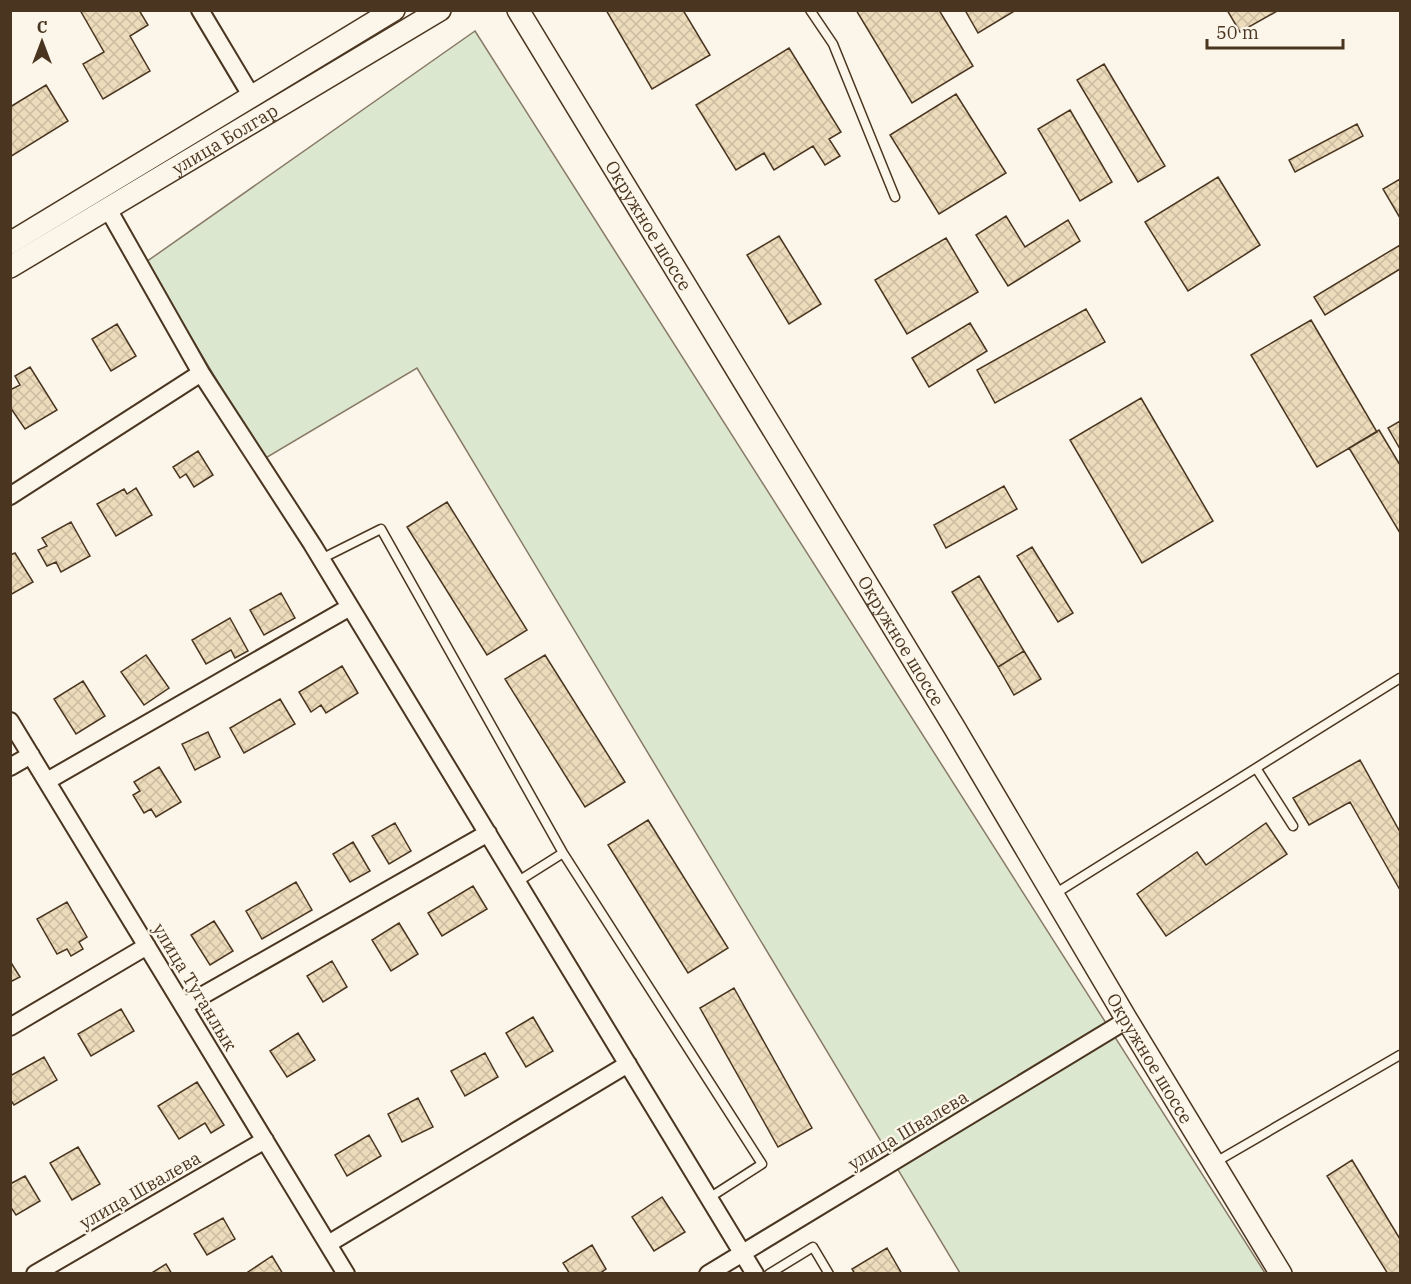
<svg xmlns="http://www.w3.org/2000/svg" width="1411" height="1284" font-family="'IBM Plex Serif',serif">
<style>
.green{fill:#dce7d0;stroke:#887966;stroke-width:1.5}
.building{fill:url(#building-cross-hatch);stroke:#4a3520;stroke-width:1.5}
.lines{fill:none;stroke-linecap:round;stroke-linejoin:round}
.service-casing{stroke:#4a3520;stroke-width:11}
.minor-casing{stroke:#4a3520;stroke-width:20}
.tertiary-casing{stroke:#4a3520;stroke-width:24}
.service{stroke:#fbf6e9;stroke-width:8}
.minor{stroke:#fbf6e9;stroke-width:16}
.tertiary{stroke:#fbf6e9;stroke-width:21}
.labels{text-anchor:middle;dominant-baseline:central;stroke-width:4.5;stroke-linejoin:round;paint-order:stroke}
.street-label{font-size:18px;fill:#4a3520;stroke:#fbf6e9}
</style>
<defs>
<pattern id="building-cross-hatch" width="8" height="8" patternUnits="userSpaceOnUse" patternTransform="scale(1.5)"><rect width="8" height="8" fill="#ecdcbc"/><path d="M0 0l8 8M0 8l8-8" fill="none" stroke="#ccbda1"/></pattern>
</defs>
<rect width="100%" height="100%" fill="#fbf6e9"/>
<path class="green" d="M475 31 1265 1273H960L417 368 264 459 146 262Z"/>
<path class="building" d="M80 10H139L148 25 130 36 150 71 103 99 83 64 104 52Z
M606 10H683L710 55 652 89Z
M856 10H939L973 66 912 103Z
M965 10H1016L978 33Z
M1227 10H1279L1240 32Z
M789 48 841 132 829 139 840 156 825 165 813 146 774 170 764 153 736 170 696 105Z
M1104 64 1165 166 1138 182 1077 80Z
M46 85 68 121 10 157V107Z
M956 94 1006 173 939 214 890 135Z
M1070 110 1112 182 1080 201 1038 129Z
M1357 124 1363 136 1295 172 1289 160Z
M1218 177 1260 245 1188 291 1145 222Z
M1400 179V218L1383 189Z
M1006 216 1025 247 1068 220 1080 241 1008 286 976 235Z
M779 236 821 304 789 324 747 255Z
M946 238 978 292 907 334 875 280Z
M1400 245V269L1325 315 1314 297Z
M1086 309 1105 342 995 403 977 370Z
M1311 320 1377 432 1317 467 1251 355Z
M970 323 987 351 929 387 912 358Z
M117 324 136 356 111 371 92 339Z
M30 367 57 410 25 429 10 407V390L20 385 15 376Z
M1141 398 1213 521 1142 563 1070 440Z
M1400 421V449L1388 428Z
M1379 430 1400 465V533L1349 448Z
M198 451 213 475 194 487 186 474 180 478 173 467Z
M1004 486 1017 509 946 548 934 525Z
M136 488 152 515 116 536 97 504 124 489 127 494Z
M447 502 527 630 487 655 407 527Z
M71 522 90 556 61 572 56 562 47 566 38 550 47 546 42 538Z
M1032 547 1073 613 1058 622 1017 556Z
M15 553 33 582 10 595V555Z
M979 576 1024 651 998 667 952 592Z
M281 593 295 618 264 635 250 610Z
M230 618 248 651 235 658 231 650 206 664 192 640Z
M1024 651 1041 679 1014 695 998 667Z
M146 655 169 688 144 705 121 672Z
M545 655 625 782 585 807 505 679Z
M342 666 358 693 326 713 321 705 311 712 299 692Z
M83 681 105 716 76 734 54 699Z
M280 699 295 724 244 753 230 728Z
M208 732 220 757 195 770 182 744Z
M1360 760 1400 832V890L1350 802 1309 825 1293 798Z
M159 767 181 802 156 817 151 809 144 813 133 795 140 791 134 782Z
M648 820 728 948 688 973 608 845Z
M395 823 411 851 389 864 372 836Z
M1266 823 1287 854 1166 936 1137 894 1197 852 1206 865Z
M353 842 370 871 350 882 333 854Z
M296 882 312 910 262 939 246 911Z
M473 886 487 909 442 936 428 913Z
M67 902 87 937 79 942 83 949 71 956 67 949 57 954 37 919Z
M214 921 233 951 210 965 191 935Z
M399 923 418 954 391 971 372 940Z
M10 961 20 977 10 982Z
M332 961 347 987 323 1002 307 976Z
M734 988 812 1128 778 1147 700 1008Z
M121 1009 134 1031 91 1056 78 1034Z
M533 1017 553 1051 526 1067 506 1033Z
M298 1033 315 1060 287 1077 270 1051Z
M485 1053 498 1077 465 1096 451 1071Z
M44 1057 57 1080 14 1105 10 1099V1076Z
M197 1082 224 1125 211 1133 205 1123 179 1139 158 1106Z
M418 1098 433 1127 402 1142 388 1114Z
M369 1135 381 1156 347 1176 335 1155Z
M78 1147 100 1184 72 1200 50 1163Z
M1352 1160 1400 1239V1274H1388L1327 1176Z
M25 1176 40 1201 16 1215 10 1206V1184Z
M662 1197 685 1232 654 1251 632 1217Z
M223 1218 235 1239 207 1255 194 1234Z
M592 1245 606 1269 599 1274H570L563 1263Z
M887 1248 902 1274H855L852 1269Z
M272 1256 283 1274H245Z
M166 1264 172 1274H150Z"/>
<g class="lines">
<g class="service-casing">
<path id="service" d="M810 10 833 44 895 197
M321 559 381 529 563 853 762 1164 709 1198
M1256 768 1293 826
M517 882 563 853
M1053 895 1400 678
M1214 1163 1400 1055
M769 1274 813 1247 829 1274"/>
</g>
<g class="minor-casing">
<path id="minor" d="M200 10 252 97
M108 209 201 373 312 544 755 1274
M10 496 201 373
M10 721 346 1274
M10 767 31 755
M47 781 350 607
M184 1006 488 833
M10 1027 147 946
M328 1244 628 1064
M35 1274 265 1140
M708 1274 1127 1020"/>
</g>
<g class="tertiary-casing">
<g id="tertiary">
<path id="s1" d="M518 10 954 727 1127 1020 1281 1274"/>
<path d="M10 243 394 10"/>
<path id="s2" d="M10 267 440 10"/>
</g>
</g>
<use href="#service" class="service"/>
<use href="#minor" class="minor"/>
<use href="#tertiary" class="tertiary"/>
</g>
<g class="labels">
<g class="street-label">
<text stroke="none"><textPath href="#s2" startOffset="250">улица Болгар</textPath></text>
<text stroke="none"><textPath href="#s1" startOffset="252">Окружное шоссе</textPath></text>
<text stroke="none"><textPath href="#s1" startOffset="738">Окружное шоссе</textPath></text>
<text transform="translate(195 987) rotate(59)">улица Туганлык</text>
<text stroke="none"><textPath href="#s1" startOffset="1224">Окружное шоссе</textPath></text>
<text transform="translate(908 1130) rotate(-31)">улица Швалева</text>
<text transform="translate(140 1190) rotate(-30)">улица Швалева</text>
</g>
</g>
<rect width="1411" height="1284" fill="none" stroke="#4a3520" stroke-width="24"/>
<g transform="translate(42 42)" stroke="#fbf6e9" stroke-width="4.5" paint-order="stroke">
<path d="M0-4.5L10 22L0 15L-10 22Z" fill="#4a3520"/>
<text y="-9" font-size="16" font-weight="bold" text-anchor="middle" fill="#4a3520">С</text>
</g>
<path d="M1207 39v9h136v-9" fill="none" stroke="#4a3520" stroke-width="3"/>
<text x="1216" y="39" font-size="18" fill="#4a3520" stroke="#fbf6e9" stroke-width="4.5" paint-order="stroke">50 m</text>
</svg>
